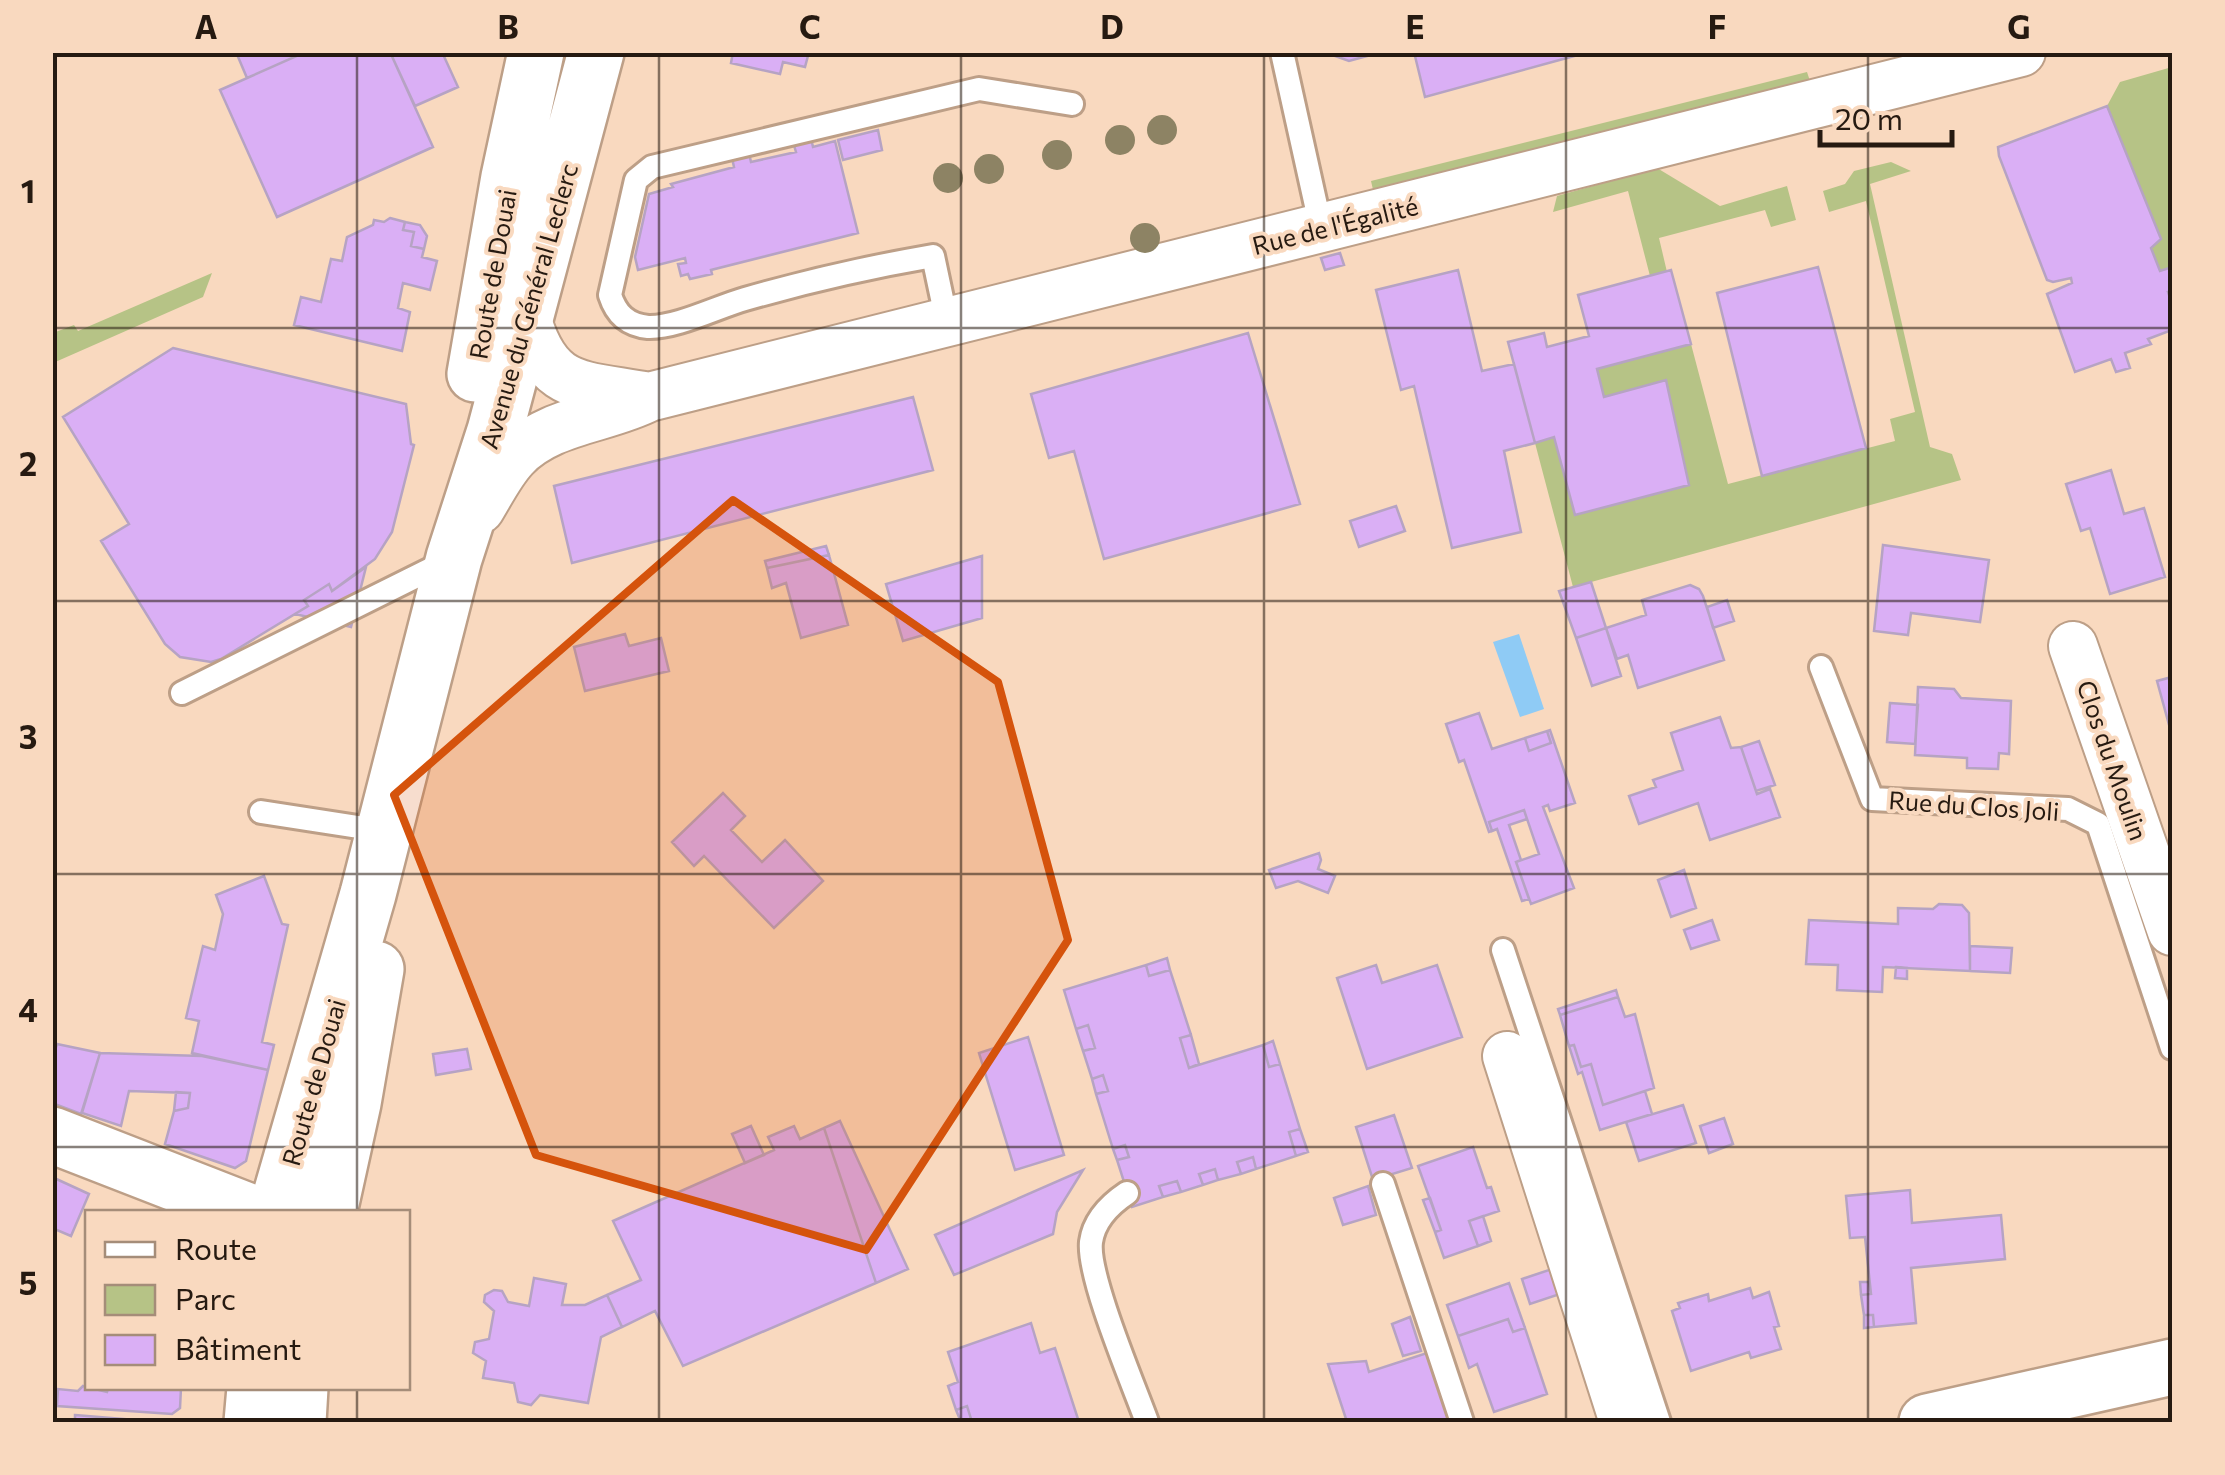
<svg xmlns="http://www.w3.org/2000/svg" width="2225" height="1475" font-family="Commissioner,sans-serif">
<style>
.green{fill:#b6c386}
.water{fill:#8fcbf5}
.building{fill:#daaff5;stroke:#b6a3c3;stroke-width:2.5}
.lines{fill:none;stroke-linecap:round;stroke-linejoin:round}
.lane-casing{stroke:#bd9f87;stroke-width:28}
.street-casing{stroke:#bd9f87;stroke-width:52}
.secondary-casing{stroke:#bd9f87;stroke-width:60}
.lane{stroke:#fff;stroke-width:22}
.street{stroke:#fff;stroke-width:48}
.secondary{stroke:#fff;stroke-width:55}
.tree{fill:#8d8364}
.marked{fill:#d5530c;fill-opacity:0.2;stroke:#d5530c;stroke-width:8;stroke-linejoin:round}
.grid{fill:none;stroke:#261a11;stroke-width:2.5;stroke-opacity:0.55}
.labels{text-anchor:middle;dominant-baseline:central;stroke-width:8;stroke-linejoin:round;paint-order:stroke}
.street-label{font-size:25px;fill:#261a11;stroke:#f9d9bf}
.neatline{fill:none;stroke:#261a11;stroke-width:4}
.grid-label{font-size:32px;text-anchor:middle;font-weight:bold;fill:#261a11}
</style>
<rect width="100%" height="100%" fill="#f9d9bf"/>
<path class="green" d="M2172 67V276L2169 268 2160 271 2151 248 2161 239 2107 106 2120 82Z
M1807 72 1811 84 1374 194 1371 181Z
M1891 162 1911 171 1870 184 1930 447 1952 454 1961 480 1573 587 1535 443 1554 437 1575 515 1689 484 1666 381 1604 397 1596 367 1691 344 1728 484 1895 441 1890 419 1915 412 1866 201 1829 212 1823 191 1845 184 1854 171Z
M1657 168 1720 206 1787 186 1796 220 1771 227 1765 210 1659 238 1667 272 1650 276 1628 191 1553 212 1557 196Z
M212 273 203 297 53 363V333L74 325 78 331Z"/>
<path class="water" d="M1519 634 1544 709 1520 717 1493 642Z"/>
<path class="building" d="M236 52H293L299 55 247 78Z
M293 52H390L433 147 277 217 220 90 299 55Z
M390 52H442L458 87 415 106Z
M733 52H809L805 67 783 62 780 74 731 63Z
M1324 52H1382L1349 61Z
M1414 52H1573L1574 56 1425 97Z
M2107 106 2161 239 2151 248 2160 271 2169 268 2172 276V291L2168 292 2172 304V330L2148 339 2151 344 2125 353 2130 368 2116 372 2111 359 2075 372 2047 294 2072 283 2071 278 2053 282 2047 280 1999 156 1998 147Z
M878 130 882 150 843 160 838 140Z
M811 138 813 147 835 141 858 233 711 270 712 274 690 279 688 274 681 276 678 264 686 263 685 258 638 270 635 257 649 194 673 187 671 184 734 167 732 158 749 153 751 162 796 152 793 142Z
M390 218 405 222 403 230 414 232 411 246 424 249 422 257 437 261 430 290 403 283 398 308 410 312 402 351 294 325 301 297 321 302 331 259 342 261 347 237 373 225 374 220 384 222Z
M405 222 420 225 427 236 424 249 411 246 414 232 403 230Z
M1340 253 1344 265 1325 270 1321 258Z
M1818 267 1866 448 1762 476 1717 293Z
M1458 270 1482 371 1514 364 1535 443 1504 451 1521 532 1452 548 1414 386 1401 390 1376 290Z
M1671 270 1691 344 1597 369 1604 397 1666 380 1689 485 1575 515 1554 437 1535 443 1508 342 1544 333 1547 347 1589 336 1578 295Z
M1248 333 1300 504 1104 559 1074 451 1049 458 1031 394Z
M173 348 406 404 411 444 414 445 392 532 375 559 332 591 329 584 304 600 308 606 221 659 211 662 180 657 165 644 101 541 129 524 63 417Z
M913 397 933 470 572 563 554 486Z
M2111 470 2124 514 2144 508 2165 577 2110 594 2090 528 2081 531 2066 484Z
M1396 506 1405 531 1359 547 1350 521Z
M1883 545 1989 560 1980 622 1911 613 1908 635 1874 631Z
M826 546 829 555 767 568 765 561Z
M829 555 848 625 801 638 786 583 772 588 767 568Z
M982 556V618L903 641 886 584Z
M366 567 351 627 295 614 308 606 304 600 329 584 332 591Z
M1591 582 1606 628 1576 638 1559 591Z
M1690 585 1699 589 1703 596 1724 660 1638 688 1628 655 1617 659 1606 628 1646 615 1642 600Z
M1727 600 1734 621 1713 628 1707 607Z
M1606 628 1621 676 1592 686 1576 638Z
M625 634 629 646 661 638 669 671 585 691 574 647Z
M2172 677V731L2171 732 2157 681Z
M1918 687 1954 689 1961 698 2011 701 2009 754 1999 753 1998 769 1967 768V758L1915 755Z
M1890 703 1918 705 1915 744 1887 742Z
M1479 713 1492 749 1525 738 1529 751 1551 743 1547 731 1550 730 1575 803 1550 811 1548 805 1543 807 1574 888 1531 904 1516 862 1539 854 1524 810 1489 822 1492 831 1489 832 1464 760 1459 762 1446 724Z
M1720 717 1731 748 1741 747 1757 794 1770 789 1780 817 1710 840 1698 803 1639 824 1629 796 1656 787 1653 780 1683 770 1671 733Z
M1547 731 1551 743 1529 751 1525 738Z
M1759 741 1775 785 1756 791 1741 747Z
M723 793 745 816 731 830 762 862 785 840 823 881 774 928 704 856 694 866 672 842Z
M1524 810 1527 819 1509 825 1521 860 1516 862 1529 899 1522 901 1497 829 1492 831 1489 822Z
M1319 853 1321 860 1318 869 1335 876 1328 893 1298 881 1276 888 1269 870Z
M1684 870 1696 908 1671 917 1658 880Z
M264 876 282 924 288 925 262 1042 274 1045 268 1070 192 1053 199 1021 186 1018 203 946 215 950 223 914 216 895Z
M1939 904 1962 905 1969 913 1970 971 1883 967 1882 992 1837 990 1838 965 1806 964 1809 920 1898 924V908L1933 909Z
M1712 920 1719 940 1691 949 1684 930Z
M1970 946 2012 948 2010 973 1970 971Z
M1167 958 1170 970 1149 976 1146 965Z
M1146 965 1149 976 1170 970 1191 1035 1180 1038 1189 1068 1263 1045 1269 1067 1280 1064 1300 1129 1289 1132 1296 1156 1256 1169 1253 1157 1237 1162 1241 1174 1218 1180 1215 1169 1199 1174 1203 1185 1181 1192 1177 1181 1159 1186 1163 1197 1132 1207 1117 1160 1129 1157 1125 1145 1113 1149 1096 1094 1108 1091 1103 1075 1092 1079 1083 1051 1095 1048 1088 1025 1076 1029 1064 990Z
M1376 965 1382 983 1437 965 1462 1037 1367 1069 1337 978Z
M1896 967 1907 968V979L1895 978Z
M1616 990 1618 997 1560 1015 1558 1009Z
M1618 997 1625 1017 1635 1014 1654 1088 1603 1105 1591 1064 1581 1067 1574 1045 1569 1046 1560 1015Z
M1088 1025 1095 1048 1083 1051 1076 1029Z
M1191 1035 1199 1064 1189 1068 1180 1038Z
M1028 1037 1064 1155 1015 1170 979 1053Z
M1273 1041 1280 1064 1269 1067 1263 1045Z
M57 1044 100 1053 81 1114 52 1103V1059Z
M1574 1045 1581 1067 1591 1064 1603 1105 1645 1091 1652 1114 1600 1130 1582 1072 1578 1074 1569 1046Z
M467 1049 471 1069 436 1075 433 1054Z
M100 1053 202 1056 268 1070 246 1161 235 1168 165 1144 174 1111 188 1108 190 1093 129 1091 121 1126 82 1113Z
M1103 1075 1108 1091 1096 1094 1092 1079Z
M176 1092 190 1093 188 1108 174 1111Z
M1683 1105 1696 1143 1639 1161 1626 1122Z
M1394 1115 1412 1168 1373 1180 1356 1127Z
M1724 1118 1733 1144 1709 1153 1700 1126Z
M840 1121 908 1269 876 1283 824 1128Z
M751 1126 764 1155 745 1163 732 1134Z
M794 1126 800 1139 824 1128 876 1283 683 1366 655 1311 622 1327 607 1295 641 1280 613 1221 774 1150 768 1137Z
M1300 1129 1308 1152 1296 1156 1289 1132Z
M1125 1145 1129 1157 1117 1160 1113 1149Z
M1473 1147 1487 1188 1491 1187 1499 1211 1469 1221 1478 1246 1444 1258 1435 1232 1441 1230 1418 1166Z
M1253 1157 1256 1169 1241 1174 1237 1162Z
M1215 1169 1218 1180 1203 1185 1199 1174Z
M1083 1170 1057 1212 1053 1234 954 1275 935 1235Z
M52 1177 89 1194 71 1236 52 1228Z
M1177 1181 1181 1192 1163 1197 1159 1186Z
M1368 1186 1376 1215 1343 1225 1334 1198Z
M1910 1190 1912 1223 2001 1215 2005 1259 1911 1268 1916 1323 1874 1327 1873 1315H1864L1861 1295 1871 1294 1865 1237 1850 1238 1846 1196Z
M1430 1198 1441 1230 1435 1232 1423 1200Z
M1483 1216 1491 1241 1478 1246 1469 1221Z
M1555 1268 1563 1293 1530 1304 1522 1279Z
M534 1278 566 1284 562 1305H585L607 1295 622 1327 601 1337 588 1403 540 1395 531 1405 518 1402 514 1383 483 1378 486 1361 473 1353 475 1342 489 1339 494 1311 484 1302 485 1295 494 1290 502 1291 508 1302 529 1306Z
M1860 1282H1869L1871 1294 1861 1295Z
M1509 1283 1525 1328 1513 1332 1508 1319 1458 1336 1447 1305Z
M1750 1288 1753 1298 1769 1292 1779 1326 1774 1327 1781 1349 1751 1358 1749 1352 1691 1371 1672 1311 1680 1308 1678 1303 1708 1294 1709 1301Z
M1864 1315H1873L1874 1327 1864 1328Z
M1410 1317 1421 1351 1403 1356 1392 1324Z
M1508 1319 1513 1332 1525 1328 1547 1394 1494 1412 1477 1364 1469 1368 1458 1336Z
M1031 1323 1040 1353 1055 1348 1078 1419 1069 1422H972L967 1406 956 1410 948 1386 958 1382 948 1352Z
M1430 1352 1454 1422H1347L1328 1364 1366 1361 1369 1372Z
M83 1386 107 1392 108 1388H181L180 1408 172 1414 57 1406 58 1389 78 1391Z
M967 1406 972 1422H961L956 1410Z
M75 1415 160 1422H75Z"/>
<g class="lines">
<g class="lane-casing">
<path id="lane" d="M1282 52 1321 228
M947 322 933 256C869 267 808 281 745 299 717 307 676 328 648 327 627 325 616 314 610 295L636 180 652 167 979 89 1072 104
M1821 667 1872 799 2068 809 2098 824 2172 1048
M182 693 447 561
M261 812 384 831
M1503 950 1659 1422
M1383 1184 1462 1422
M1127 1193C1109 1205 1094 1220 1091 1242 1087 1276 1134 1386 1147 1422"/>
</g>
<g class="street-casing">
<path id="street" d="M525 313C546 392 579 384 649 397
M480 509C491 491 500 472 514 457 548 420 607 419 649 397L2021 52
M2073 646 2172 931
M1507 1056 1624 1422"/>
</g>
<g class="secondary-casing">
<path id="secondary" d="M475 374 509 177 536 52
M52 1135 250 1212
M276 1212 368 894 454 558 495 431 596 52
M329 1212 353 1103 376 969
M252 1422 255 1388
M298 1422 300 1388
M1927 1422 2172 1367"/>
</g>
<use href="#lane" class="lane"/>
<use href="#street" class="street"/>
<use href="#secondary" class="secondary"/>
</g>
<g class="tree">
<circle cx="1162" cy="130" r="15"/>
<circle cx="1120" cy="140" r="15"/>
<circle cx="1057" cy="155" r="15"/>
<circle cx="989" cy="169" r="15"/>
<circle cx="948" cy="178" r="15"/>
<circle cx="1145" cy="238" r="15"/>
</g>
<path class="marked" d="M733 500 998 682 1068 940 866 1250 536 1155 394 795Z"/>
<path class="grid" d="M357 52V1212M659 52V1422M961 52V1422M1264 52V1422M1566 52V1422M1868 52V1422M52 328H2172M52 601H2172M52 874H2172M52 1147H2172M357 1388V1422"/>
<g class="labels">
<g class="street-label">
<text transform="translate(1335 225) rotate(-14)">Rue de l'Égalité</text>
<text transform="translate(492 274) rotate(-80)">Route de Douai</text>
<text transform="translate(528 306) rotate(-74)">Avenue du Général Leclerc</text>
<text transform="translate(2113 760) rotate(71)">Clos du Moulin</text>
<text transform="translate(1974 805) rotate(4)">Rue du Clos Joli</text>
<text transform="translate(313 1082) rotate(-74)">Route de Douai</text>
</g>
</g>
<rect width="2225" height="1475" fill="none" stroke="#f9d9bf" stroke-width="110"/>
<rect x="85" y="1210" width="325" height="180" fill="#f9d9bf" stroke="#a58d79" stroke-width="2.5"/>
<rect x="105" y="1242" width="50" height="15" fill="#ffffff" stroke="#a58d79" stroke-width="2.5"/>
<text x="175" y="1260" font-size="30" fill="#261a11">Route</text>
<rect x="105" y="1285" width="50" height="30" fill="#b6c386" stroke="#a58d79" stroke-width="2.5"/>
<text x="175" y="1310" font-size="30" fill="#261a11">Parc</text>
<rect x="105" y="1335" width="50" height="30" fill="#daaff5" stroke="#a58d79" stroke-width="2.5"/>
<text x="175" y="1360" font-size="30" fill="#261a11">Bâtiment</text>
<path d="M1820 130v15h132v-15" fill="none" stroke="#261a11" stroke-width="5"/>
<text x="1835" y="130" font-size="30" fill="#261a11" stroke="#f9d9bf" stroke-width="8" paint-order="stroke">20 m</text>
<rect x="55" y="55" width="2115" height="1365" class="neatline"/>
<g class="grid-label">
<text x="206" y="39">A</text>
<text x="508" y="39">B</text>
<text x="810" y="39">C</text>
<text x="1112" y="39">D</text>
<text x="1415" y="39">E</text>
<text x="1717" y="39">F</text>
<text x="2019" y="39">G</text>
<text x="28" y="203">1</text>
<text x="28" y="476">2</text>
<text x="28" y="749">3</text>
<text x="28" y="1022">4</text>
<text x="28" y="1295">5</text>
</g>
</svg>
